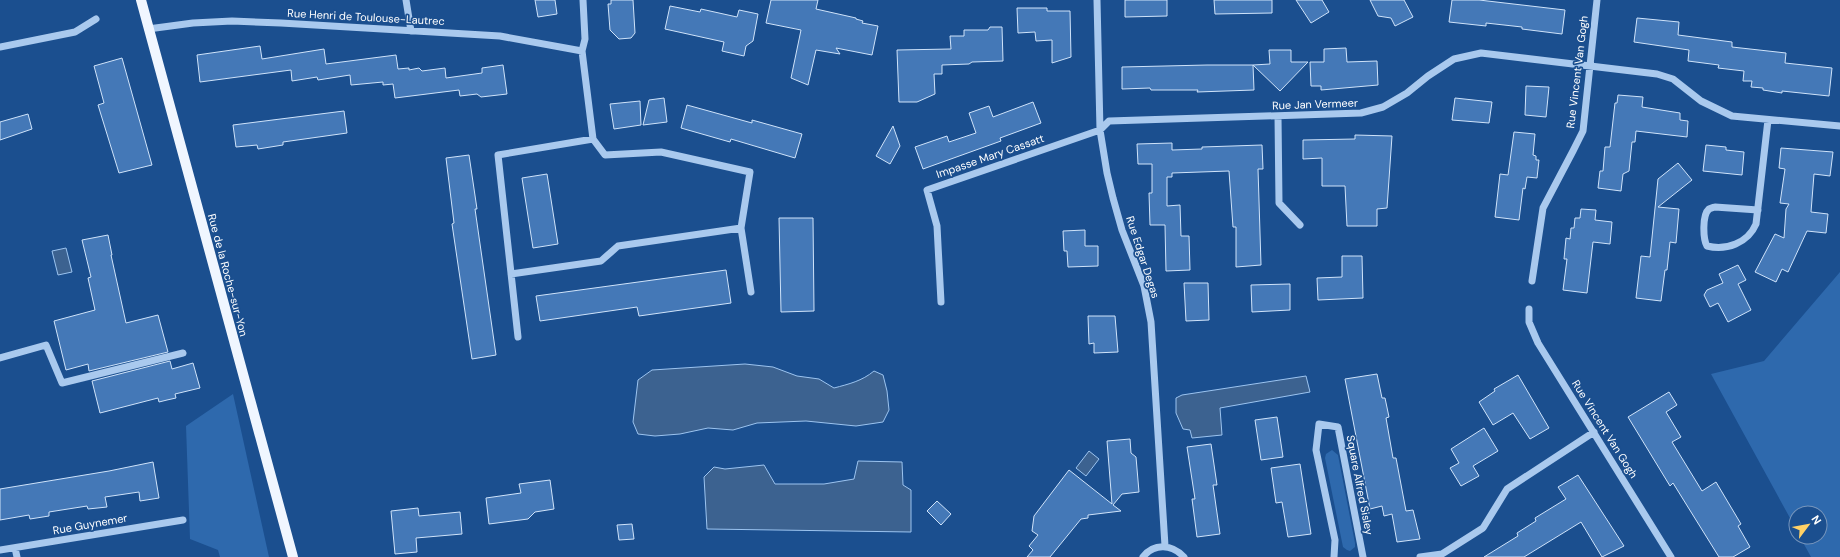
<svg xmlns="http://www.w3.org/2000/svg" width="1840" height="557" font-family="'DM Sans',sans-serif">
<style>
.green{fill:#2e69ad}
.water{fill:#3c6290;stroke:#9cc4f0}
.building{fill:#4478b7;stroke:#cfe3fa}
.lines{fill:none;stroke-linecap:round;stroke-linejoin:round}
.minor{stroke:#a9c9ee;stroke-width:7}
.major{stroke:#f0f6ff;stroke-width:10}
.labels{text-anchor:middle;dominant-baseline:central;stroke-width:3.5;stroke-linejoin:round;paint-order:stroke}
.street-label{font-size:11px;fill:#fff;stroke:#1b4f8f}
</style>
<rect width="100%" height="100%" fill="#1b4f8f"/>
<path class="green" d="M1840 272V557H1811L1800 537H1820V513H1796V529L1711 374 1764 361Z
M233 394 269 557H220L218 550 190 539 186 426Z
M1332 450 1338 455 1355 543V547L1350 551 1347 550 1343 547 1325 458 1326 454Z"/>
<path class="water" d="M66 248 72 272 58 275 52 251Z
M745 364 773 367 797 376 819 379 834 388C849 384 862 381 874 371L883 375 887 391 889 410 883 422 856 426 806 421 757 423 733 430 708 428 680 434 655 436 638 434 633 422 638 380 652 370Z
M1306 376 1310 392 1220 408 1222 435 1192 438 1190 430 1183 429 1176 413V398L1182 395Z
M1089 451 1099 459 1086 476 1076 468Z
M858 461 902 462 903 485 911 490V532L707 529 704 477 714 467 725 469 764 465 775 484H824L854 479Z"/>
<path class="building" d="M535 0H555L557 14 538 17Z
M611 0H633L635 33 631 38 619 39 610 30 608 4H611Z
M771 0H818L816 9 856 18V19L863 21 862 23 878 26 872 55 836 48 840 54 816 50 808 85 791 78 801 30 766 23Z
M1125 0H1167V16L1125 17Z
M1214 0H1272V13L1215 14Z
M1296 0H1322L1329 12 1311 23Z
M1370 0H1404L1413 17 1395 26 1391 18 1378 16Z
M1452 0H1479L1565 10 1562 34 1522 29V27L1486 23V26L1449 22Z
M670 6 700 12 701 9 737 17 739 10 758 14 753 41 746 46 744 56 722 51 724 42 665 29Z
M1017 8H1047V11H1070L1071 57 1052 63V40L1036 41 1035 32 1018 33Z
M1637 18 1679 22 1678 35 1732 42V47L1786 53 1785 63 1832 68 1829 96 1782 91V93L1763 90V88L1751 87 1752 81H1743L1744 71 1718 68 1719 65 1688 61 1689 50 1634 42Z
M990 27H1002L1003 61 972 62 969 64 942 65V74H934L935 94 917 102H899L897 50 951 49 950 36H964V30H988Z
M260 46 262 59 324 49 326 64 396 55 398 69 409 68V70L419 68 422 71 445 68 446 78 482 73V68L503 65 507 94 481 97 477 94 460 96 459 90 395 98 393 84 383 85V82L351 85 350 75 318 80 317 77 292 81 291 70 200 82 197 55Z
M1346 48 1347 62 1377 61 1378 85 1321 90V86H1311L1310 62H1324V49Z
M1269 50H1291V62H1308L1280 91 1253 65 1270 64Z
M122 58 152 165 119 173 98 105 104 103 94 66Z
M1207 65H1253L1254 90 1197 92 1198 90H1151L1150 88 1122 89V67Z
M1526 86 1549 87 1546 117 1525 115Z
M1618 95 1643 97 1642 107 1680 113V120L1688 121 1687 137 1636 131 1635 142H1632L1629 171 1623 174 1621 191 1598 188 1600 171H1603L1605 147H1610L1615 103H1617Z
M664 98 667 122 643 125 649 100Z
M1455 98 1492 102 1489 123 1452 120Z
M640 101 641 125 614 129 610 104Z
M1033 102 1041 123 1000 138 1001 141 923 169 915 147 947 136 949 142 976 133 969 113 989 106 993 117Z
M687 105 752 123V120L802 134 795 158 731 139 730 142 681 128Z
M344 111 347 133 283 142V145L258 149 257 145 236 147 233 125Z
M28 114 32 129 0 140V122Z
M893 126 900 146 890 164 876 156Z
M1514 132 1535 134 1533 155 1536 156V160H1539L1537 178 1527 177 1525 189 1523 188 1519 220 1495 217 1500 174 1508 175Z
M1355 135 1392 136 1387 208 1377 209V226H1347L1345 186H1322V158L1303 159V140L1355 139Z
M1172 143V150L1202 149V147L1262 145 1263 169H1258L1261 265 1236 267V227H1233L1229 171 1172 173V177H1167V206L1180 205 1181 236H1189L1190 270 1166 271 1165 225H1150L1149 193H1152V164H1138L1137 144Z
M1706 145 1726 147V150L1744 152 1742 175 1703 171Z
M1781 148 1833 152 1830 176 1814 174 1811 212 1828 214 1826 233 1807 231 1788 272 1782 269 1776 282 1755 272 1775 234 1784 238 1786 209 1789 204 1780 203 1785 169 1779 168Z
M469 155 477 209H475L496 355 472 359 452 224 454 223 446 158Z
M1678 163 1692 180 1658 207 1679 209 1676 243 1670 242 1667 270H1665L1661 301 1636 298 1641 256 1650 257 1658 179Z
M547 174 558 244 533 248 522 178Z
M1581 209 1596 210 1595 220 1612 222 1610 244 1593 242 1587 293 1563 290 1567 259H1564L1566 238 1570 239 1571 228H1574L1575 218H1580Z
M779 218H813L814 311 781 312Z
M1085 230V246H1098V266L1068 267 1067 251H1064L1063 231Z
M108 235 112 255H111L126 323 158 315 168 352 89 371 88 364 66 370 54 321 95 310 88 278 91 277 82 240Z
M1342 256H1362L1363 298 1318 300 1317 278 1342 277Z
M1738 265 1746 280 1738 284 1751 310 1728 322 1718 303 1710 307 1704 295 1707 290 1723 283 1719 274Z
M726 270 731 303 639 316 637 307 540 321 536 296Z
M1184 283H1208L1209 320 1186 321Z
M1290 284V310L1252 312 1251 285Z
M1088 316H1115L1118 352 1094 353V343L1089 344Z
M170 361 172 369 193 363 200 388 175 394 176 398 167 400 159 402 158 398 100 413 92 381Z
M1377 374 1382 398H1385L1389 417 1386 418 1393 458H1396L1406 511 1413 510 1420 539 1397 542 1392 514 1384 516 1382 506 1370 509 1345 379Z
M1518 375 1549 428 1530 439 1513 413 1493 425 1479 402 1495 391 1494 389Z
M1669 392 1677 405 1666 412 1681 437 1672 442 1702 491 1716 482 1741 524 1738 526 1750 547 1733 557H1719L1673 483 1670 486 1628 417Z
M1277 417 1283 457 1261 460 1255 420Z
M1484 428 1498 451 1473 466 1479 476 1461 486 1450 468 1459 463 1451 449Z
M1130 439 1131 453 1136 457 1139 492 1122 494 1113 505 1121 511 1088 515V518L1081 519 1050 557H1027L1033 550 1029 546 1038 535 1032 531 1034 516 1069 470 1112 504 1107 441Z
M1211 444 1217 485H1213L1220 534 1197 537 1192 499H1195L1187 447Z
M153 462 159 498 140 501 139 492 105 497 107 507 88 509 87 506 49 512V516L30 519 29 515 0 520V489L109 471Z
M1300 464 1311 534 1288 537 1282 502 1276 503 1271 468Z
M1578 475 1624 546 1602 557 1581 522 1524 557H1484L1518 536 1517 533 1536 521 1535 518 1566 499 1558 487Z
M550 480 554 509 535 512 528 519 489 524 486 498 521 493 519 484Z
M937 501 951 514 941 525 927 511Z
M418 508 419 516 460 512 462 534 416 538 417 552 395 554 391 511Z
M632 524 634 539 619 540 617 525Z"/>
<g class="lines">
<path class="minor" d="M406 0 411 31
M583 0 585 39 582 51 593 139
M1097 0 1100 130 1107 173 1113 198 1122 230 1144 286 1151 322 1165 546
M148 29 193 23 232 21 281 23 500 36 582 51
M0 47 75 32 96 19
M1278 116 1279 203 1300 225
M1758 210 1715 207C1714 207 1709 209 1709 209 1702 215 1703 239 1707 246 1726 251 1748 243 1756 224L1768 120
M511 274 601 261 618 246 741 228 751 292
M1532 281 1543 208 1573 151 1583 131 1597 0
M941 302 937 226 927 190 1100 130 1109 121 1361 113 1383 107 1407 93 1428 76 1454 59 1481 53 1657 74 1673 79 1701 101 1732 116 1840 126
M1529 309V322L1538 343 1671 557
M518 337 498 155 593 139 605 155 661 152 750 172 741 228
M0 358 46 345 62 383 183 353
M15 548 17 557
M0 550 183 520
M1143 557C1154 543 1172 544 1184 557
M1334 557 1335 540 1316 450 1319 424 1338 427 1363 557
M1420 557 1442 554 1483 528 1507 489 1594 432"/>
<path class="major" d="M141 0 293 557"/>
</g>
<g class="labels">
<g class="street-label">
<text transform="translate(366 17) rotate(3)">Rue Henri de Toulouse-Lautrec</text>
<text transform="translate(1577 72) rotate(-83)">Rue Vincent Van Gogh</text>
<text transform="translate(1315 104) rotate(-2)">Rue Jan Vermeer</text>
<text transform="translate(990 156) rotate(-19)">Impasse Mary Cassatt</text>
<text transform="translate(1143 257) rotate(72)">Rue Edgar Degas</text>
<text transform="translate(228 275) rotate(75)">Rue de la Roche-sur-Yon</text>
<text transform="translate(1605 429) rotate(58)">Rue Vincent Van Gogh</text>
<text transform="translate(1360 485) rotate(79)">Square Alfred Sisley</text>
<text transform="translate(90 524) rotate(-10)">Rue Guynemer</text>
</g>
</g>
<g transform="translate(1808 525) rotate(58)"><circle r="19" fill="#1b4f8f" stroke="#7695bc"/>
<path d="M0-3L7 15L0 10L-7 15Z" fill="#ffd166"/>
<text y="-6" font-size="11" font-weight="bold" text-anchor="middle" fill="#ffffff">N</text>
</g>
</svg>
